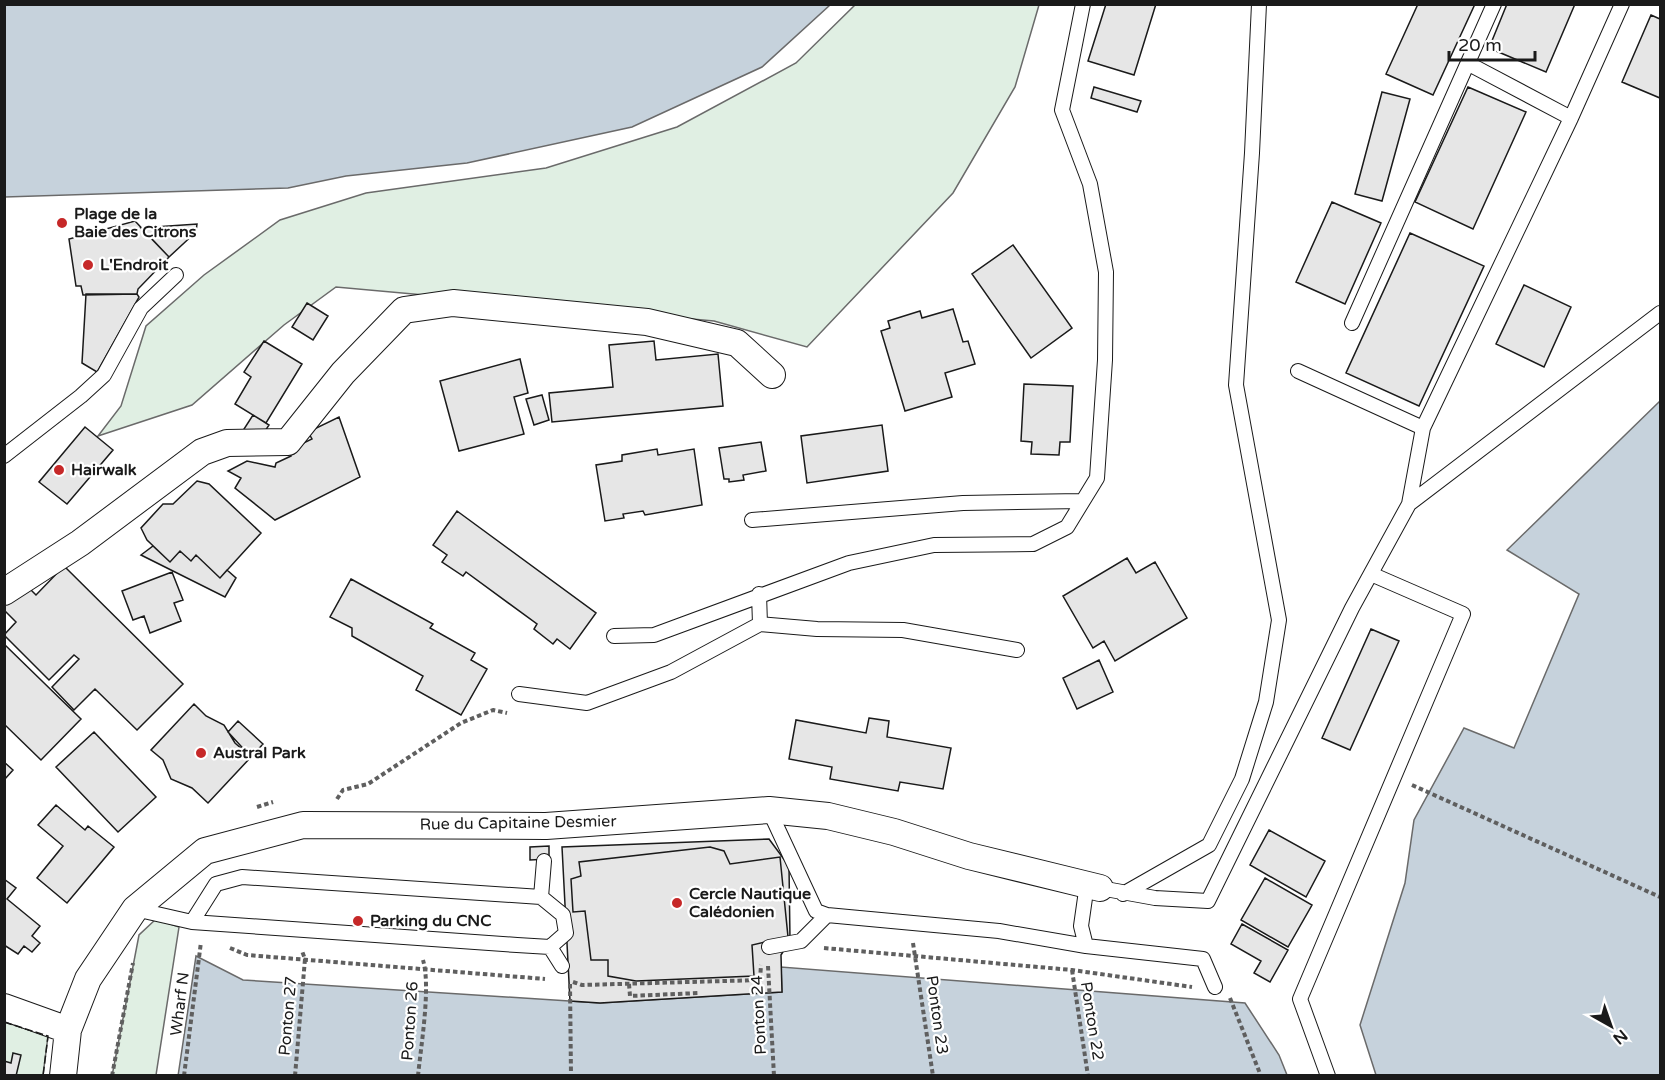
<svg xmlns="http://www.w3.org/2000/svg" width="1665" height="1080" font-family="'Varela Round',sans-serif">
<style>
.green{fill:#e0efe3;stroke:#6a6a6a;stroke-width:1.5}
.water{fill:#c6d2dc;stroke:#6a6a6a;stroke-width:1.5}
.building{fill:#e6e6e6;stroke:#1a1a1a;stroke-width:1.5}
.lines{fill:none;stroke-linecap:round;stroke-linejoin:round}
.service-casing{stroke:#1a1a1a;stroke-width:16}
.minor-casing{stroke:#1a1a1a;stroke-width:28}
.path{stroke:#5f5f5f;stroke-width:4;stroke-dasharray:4.5 3;stroke-linecap:butt}
.service{stroke:#fff;stroke-width:14}
.minor{stroke:#fff;stroke-width:26}
.fence{stroke:#1a1a1a;stroke-width:1.5;stroke-dasharray:8 3;stroke-linecap:butt}
.poi-dot{fill:#c62828;stroke:#fff;stroke-width:2}
.labels{text-anchor:middle;dominant-baseline:central;stroke-width:4.5;stroke-linejoin:round;paint-order:stroke}
.poi-label{font-size:16px;font-weight:bold;fill:#1a1a1a;stroke:#fff;text-anchor:start}
.street-label{font-size:16px;fill:#1a1a1a;stroke:#fff}
</style>
<rect width="100%" height="100%" fill="#fff"/>
<path class="green" d="M855 5H1039L1015 87 953 193 807 347 714 321 336 287 284 325 192 405 98 436 121 406 146 326 204 275 280 220 366 193 546 168 677 127 796 63Z
M156 919 179 927 156 1075 112 1076 139 935Z
M5 1022 48 1036 43 1075 5 1076Z"/>
<path class="water" d="M4 5 5 4 830 5 762 67 632 127 467 163 346 176 288 188 5 197Z
M1660 401V1075H1376L1360 1025 1405 883 1414 820 1464 728 1514 748 1579 594 1507 550Z
M196 956 243 980 600 1003 782 992 781 967 1245 1003 1279 1055 1287 1075 178 1076Z"/>
<path class="building" d="M1106 4H1156L1134 75 1088 61Z
M1418 4H1475L1433 95 1386 74Z
M1507 4H1575L1546 72 1489 48Z
M1651 15 1660 19V98L1622 82Z
M1094 87 1141 101 1137 112 1091 98Z
M1468 87 1526 112 1473 229 1415 202Z
M1382 92 1410 99 1382 201 1355 194Z
M1332 202 1381 223 1345 304 1296 282Z
M135 221 169 257 138 289 137 294 83 295 81 286H76L69 239Z
M197 224 196 232 169 257 141 228Z
M1410 233 1484 266 1419 406 1346 373Z
M1013 245 1072 328 1031 358 972 274Z
M1524 285 1571 307 1544 367 1496 344Z
M86 294H137L139 297 97 372 82 363Z
M307 303 328 316 313 340 292 327Z
M953 309 963 342 968 341 975 364 945 373 952 397 905 411 881 331 890 328 888 321 920 311 922 318Z
M264 341 302 364 266 423 235 404 251 377 244 372Z
M654 341 656 360 718 354 723 406 552 422 549 393 613 387 609 345Z
M520 359 528 393 514 397 524 434 459 451 440 381Z
M1024 384 1073 386 1070 442H1060L1059 455 1031 454 1032 442 1021 441Z
M542 395 549 420 534 425 526 399Z
M253 415 269 425 260 439 244 429Z
M339 417 360 477 275 520 235 488 241 478 228 471 247 461 275 467 276 463 291 456 289 450 312 439 308 432Z
M882 425 888 471 807 483 801 436Z
M85 427 113 450 67 504 39 482Z
M761 442 766 471 743 475 744 480 729 482V479H724L719 448Z
M657 449 658 455 694 449 702 505 645 515 643 511 623 514 624 518 605 521 596 465 622 461V455Z
M197 481 209 484 261 533 220 578 196 555 191 561 180 551 170 562 147 540 141 528 163 504H173Z
M457 511 596 613 570 649 557 639 553 644 534 629 537 624 466 572 463 576 442 562 447 555 433 545Z
M153 546 170 562 180 551 191 561 196 555 220 578 227 570 236 578 225 597 141 555Z
M1127 558 1136 573 1155 562 1187 618 1115 661 1104 641 1093 648 1063 596Z
M64 566 183 684 137 730 95 689 74 710 52 687 79 659 74 655 49 680 4 635 16 622 4 610V603L24 583 36 595Z
M172 572 183 600 174 603 181 621 150 633 144 616 133 620 122 591Z
M351 579 433 624 430 628 475 653 471 660 487 669 461 715 416 690 423 676 352 636V628L330 617Z
M1371 629 1399 641 1350 750 1322 738Z
M4 644 81 719 41 760 4 724Z
M1099 660 1113 692 1077 709 1063 678Z
M194 704 206 716 224 725 235 743 251 757 208 803 192 788 171 779 163 760 151 750Z
M869 718 889 721 887 737 951 748 943 789 900 782 898 791 830 779 832 767 789 759 796 720 866 733Z
M238 721 263 744 251 757 228 732Z
M94 732 156 797 118 832 56 767Z
M4 762 13 770 4 780Z
M56 805 85 830 88 826 114 847 67 903 37 878 63 846 38 825Z
M1269 830 1325 861 1306 897 1250 865Z
M769 839 789 866 790 940 781 955 782 992 600 1003 570 1001 562 847Z
M549 846V859L530 860V847Z
M710 847 724 851 730 864 780 857 788 937 752 945 754 976 636 981 608 976V960H591L585 911 573 912 571 879 581 876 579 862Z
M1265 878 1312 905 1288 947 1241 920Z
M4 879 16 888 7 899 40 926 32 936 40 943 32 952 24 946 18 954 4 945Z
M1242 924 1288 950 1270 982 1254 973 1261 961 1231 944Z
M13 1053 21 1055 16 1076H4V1061L11 1063Z"/>
<g class="lines">
<g class="service-casing">
<path id="service" d="M1469 64 1571 118
M1352 323 1494 4
M1298 371 1423 428
M4 456 81 396 104 375 141 308 176 275
M1409 504 1423 428 1571 118 1622 4
M752 520 963 503 1082 501
M759 594 760 624
M614 636 654 635 849 563 934 545 1033 544 1067 527 1097 478 1105 360 1106 272 1090 184 1062 110 1083 4
M519 694 587 703 671 672 760 624 817 629 903 630 1017 650
M769 810 816 911 827 915
M1087 884 1081 926 1086 946 1203 959 1215 987
M1100 888 1155 898 1208 901 1352 608 1409 504 1660 313
M1123 894 1209 845 1242 779 1266 702 1279 620 1236 385 1252 153 1259 4
M541 897 544 861
M135 909 192 922 517 945 550 947 566 933 563 915 541 897 242 877 216 884 192 922
M550 947 562 966
M769 947 801 941 827 915 999 931 1086 946
M1328 1076 1300 999 1463 614 1371 574"/>
</g>
<g class="minor-casing">
<path id="minor" d="M4 592 80 543 202 452 227 443 288 442 343 373 404 310 453 303 647 322 737 343 772 375
M4 1007 68 1030
M63 1076 68 1030 88 979 135 909 205 851 303 825 546 826 769 810 828 816 894 832 969 856 1100 888"/>
</g>
<path class="path" d="M1412 785 1660 897
M337 799 343 790 368 784 461 723 493 710 507 713
M257 807 273 802
M913 943 933 1076
M230 948 247 955 545 979
M824 948 1072 970 1192 987
M768 966 774 1076
M1072 970 1088 1076
M573 982 582 985 760 980 761 965
M570 984 571 1076
M629 984 630 996 699 993
M1230 998 1261 1076
M112 1076 133 963
M184 1076 201 942
M295 1076 305 959 302 951
M418 1076C421 1045 431 987 423 960"/>
<use href="#service" class="service"/>
<use href="#minor" class="minor"/>
<path class="fence" d="M4 1022 48 1036 43 1076"/>
</g>
<g class="poi-dot">
<circle cx="62" cy="223" r="6"/>
<circle cx="88" cy="265" r="6"/>
<circle cx="59" cy="470" r="6"/>
<circle cx="201" cy="753" r="6"/>
<circle cx="677" cy="903" r="6"/>
<circle cx="358" cy="921" r="6"/>
</g>
<g class="labels">
<g class="poi-label">
<text x="74" y="214">Plage de la<tspan x="74" dy="18">Baie des Citrons</tspan></text>
<text x="100" y="265">L'Endroit</text>
<text x="71" y="470">Hairwalk</text>
<text x="213" y="753">Austral Park</text>
<text x="689" y="894">Cercle Nautique<tspan x="689" dy="18">Calédonien</tspan></text>
<text x="370" y="921">Parking du CNC</text>
</g>
<g class="street-label">
<text transform="translate(518 823) rotate(-1)">Rue du Capitaine Desmier</text>
<text transform="translate(180 1004) rotate(-83)">Wharf N</text>
<text transform="translate(759 1015) rotate(-93)">Ponton 24</text>
<text transform="translate(937 1015) rotate(82)">Ponton 23</text>
<text transform="translate(288 1016) rotate(-85)">Ponton 27</text>
<text transform="translate(410 1021) rotate(-86)">Ponton 26</text>
<text transform="translate(1092 1021) rotate(81)">Ponton 22</text>
</g>
</g>
<rect width="1665" height="1080" fill="none" stroke="#1a1a1a" stroke-width="12"/>
<g transform="translate(1611 1026) rotate(140)" stroke="#ffffff" stroke-width="4.5" paint-order="stroke">
<path d="M0-4.5L10 22L0 15L-10 22Z" fill="#1a1a1a"/>
<text y="-9" font-size="16" font-weight="bold" text-anchor="middle" fill="#1a1a1a">N</text>
</g>
<path d="M1449 51v9h86v-9" fill="none" stroke="#1a1a1a" stroke-width="3"/>
<text x="1458" y="51" font-size="18" fill="#1a1a1a" stroke="#ffffff" stroke-width="4.5" paint-order="stroke">20 m</text>
</svg>
